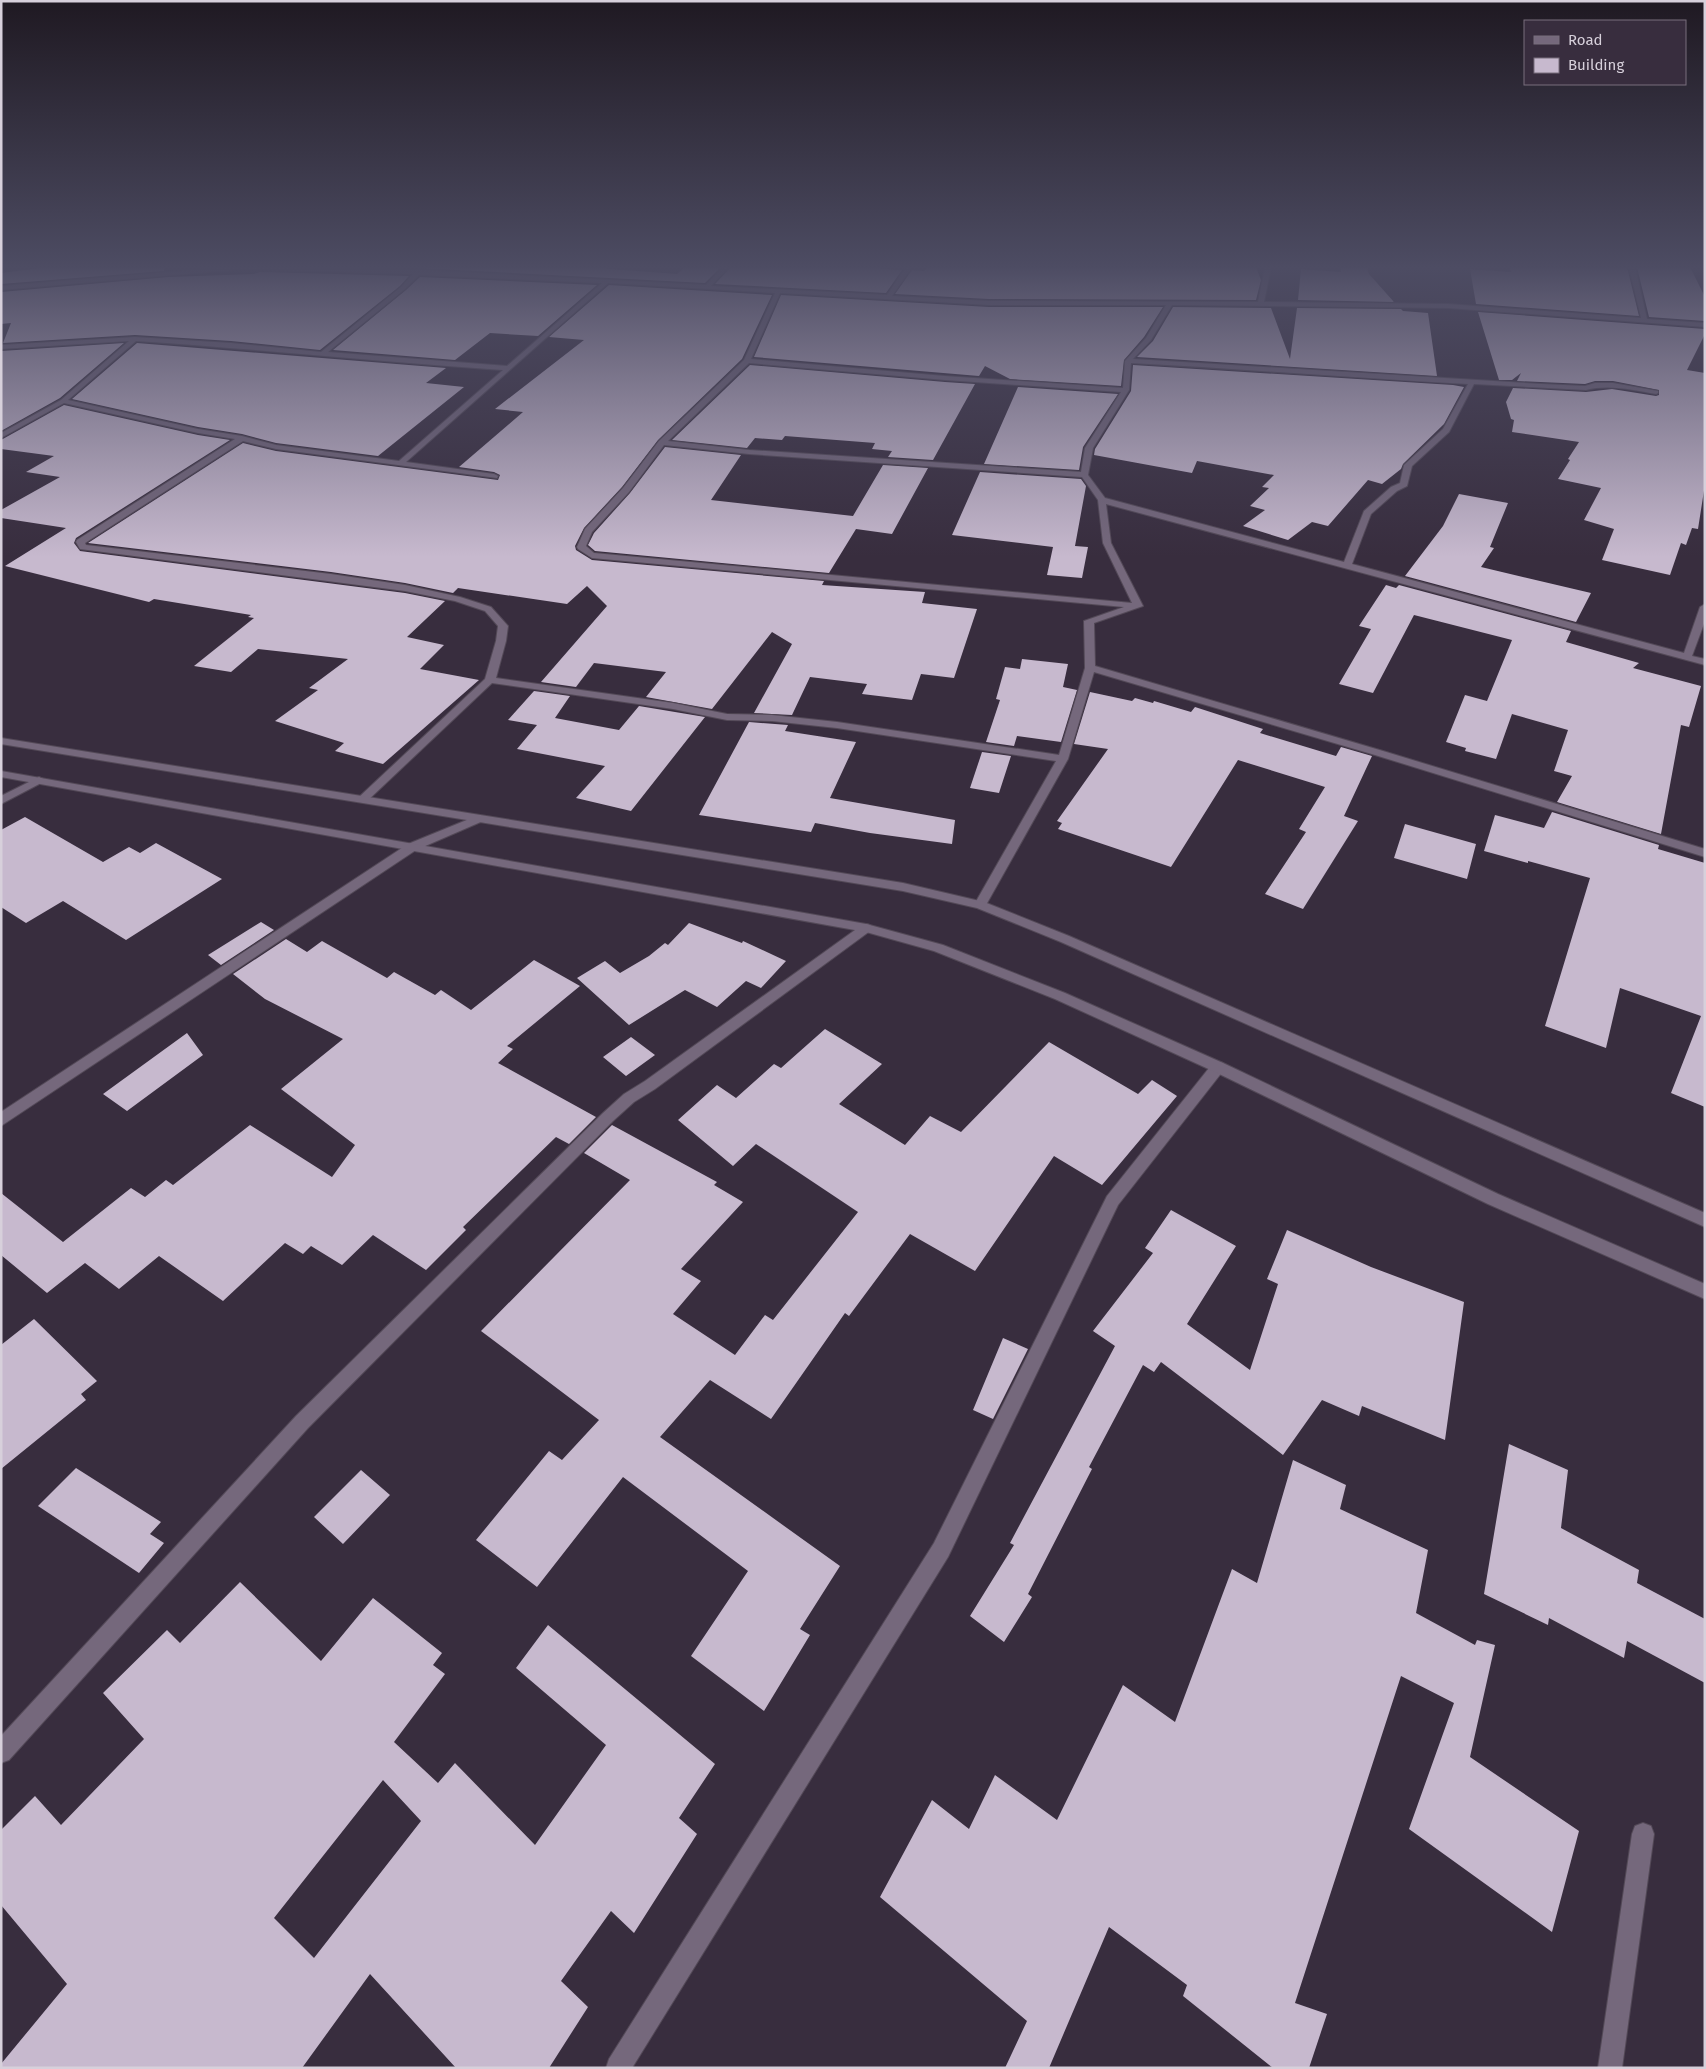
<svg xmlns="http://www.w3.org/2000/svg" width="1706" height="2069" font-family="'Fira Sans',sans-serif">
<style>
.building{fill:#c7b9ce;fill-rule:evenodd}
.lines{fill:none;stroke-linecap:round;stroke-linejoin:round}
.minor-casing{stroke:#534957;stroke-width:2}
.tertiary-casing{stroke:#534957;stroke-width:2}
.minor{fill:#75687c;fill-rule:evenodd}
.tertiary{fill:#75687c;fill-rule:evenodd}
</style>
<rect width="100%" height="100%" fill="#382d3e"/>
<path class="building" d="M48 267H165L164 271 1 284V273Z
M351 267H585L677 274 685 267H721L705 283 418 268Z
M731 267H856L902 270 886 293 715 284Z
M927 267H1256L1261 280 1256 300 989 299 895 294 912 270 924 271Z
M1340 267H1367L1369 274 1394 302 1298 300 1301 269 1341 272Z
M1509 267H1627L1639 316 1476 304 1470 269 1511 272Z
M1637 267H1690L1705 297V321L1649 317Z
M260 272 409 276 400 286 320 350 231 341 135 335 3 343 11 323 1 324V292L168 277 254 274Z
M420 277 597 285 538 336 490 333 455 360 333 350 406 290Z
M609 285 772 295 742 359 658 440 622 487 584 528 575 546 576 550 592 560 824 581 822 585 925 592 922 603 977 609 954 678 921 674 912 700 862 694 867 684 810 677 792 715 754 713 792 644 772 632 712 709 646 697 666 672 594 663 576 687 541 682 607 606 587 586 567 604 458 588 453 593 405 583 331 572 88 543 243 443 276 451 498 480 500 475 494 472 459 467 523 412 495 409 584 340 549 337Z
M781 295 989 307H1163L1144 337 1124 360 1121 386 1010 379 985 366 979 376 754 357Z
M1173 307 1271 308 1290 359 1297 308 1401 309 1403 311 1428 313 1437 376 1137 357 1153 341Z
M1478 312 1705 329V334L1687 370 1705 373V484L1698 529 1692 528 1686 545 1681 543 1670 575 1602 560 1614 529 1584 520 1601 488 1558 479 1570 460 1568 459 1579 442 1512 432 1514 420 1511 419 1506 402 1513 388 1586 392 1612 389 1656 396 1659 395V390L1613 381H1595L1585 384 1517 381 1521 373 1512 380H1499Z
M124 343 60 398 1 431V351Z
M137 343 446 368 426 383 464 387 378 456 276 443 242 434 198 427 72 399Z
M750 365 945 382 975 384 933 460 888 457 892 451 872 449 875 443 785 436 782 440 755 438 747 448 672 440Z
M1133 365 1453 385 1464 387 1444 424 1403 464 1401 469 1382 484 1368 480 1328 526 1312 522 1288 540 1243 526 1265 510 1250 506 1269 488 1262 487 1274 475 1197 461 1192 473 1094 455 1095 449 1131 391Z
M1018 387 1118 394 1083 447 1079 470 984 464Z
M64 405 198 435 230 440 76 538 74 543 80 551 405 593 445 601 407 637 444 645 420 669 479 680 383 764 335 751 344 743 275 721 318 690 309 688 348 659 258 649 231 672 194 666 254 618 248 617 251 615 154 599 149 602 5 566 66 528 1 518V510L60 477 26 472 54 456 1 449V440Z
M665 447 741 455 711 500 853 516 883 465 928 468 892 534 856 529 829 573 595 551 588 545 594 533 630 493Z
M980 472 1081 479 1086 486 1075 546 1088 547 1082 578 1047 575 1053 547 952 535Z
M1459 494 1508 503 1490 547 1494 548 1481 567 1591 593 1576 622 1405 576 1443 526Z
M1386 585 1396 588 1399 585 1571 631 1566 642 1639 663 1633 668 1701 686 1689 727 1681 725 1661 834 1557 802 1572 776 1554 771 1568 730 1512 714 1496 759 1465 751 1466 748 1446 742 1465 695 1487 701 1512 640 1414 615 1373 693 1339 684 1371 629 1359 626Z
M1022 659 1068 664 1063 687 1077 690 1061 742 1017 736 1014 746 986 742 1000 700 996 699 1005 667 1020 669Z
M534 691 570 696 555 718 619 730 639 706 705 717 631 811 576 798 605 766 517 749 537 725 508 720Z
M1090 692 1132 701 1135 698 1153 703 1154 701 1191 712 1195 707 1263 729 1260 733 1336 756 1341 747 1372 756 1344 816 1358 821 1303 909 1265 894 1306 832 1299 829 1325 787 1238 760 1171 867 1058 829 1062 823 1057 821 1108 749 1074 744Z
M749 722 788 725 785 731 856 742 830 798 955 820 952 844 870 833 815 823 811 832 699 815Z
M982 752 1011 756 999 793 970 788Z
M1552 812 1659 845 1658 849 1705 863V1107L1671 1093 1701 1016 1620 988 1606 1048 1545 1026 1590 878 1528 861V863L1484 851 1495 815 1544 828Z
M25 817 103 862 129 847 140 853 156 843 222 879 126 940 63 901 26 923 1 907V830Z
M1405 824 1476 844 1467 879 1394 858Z
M261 922 274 930 221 965 208 955Z
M689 923 742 943 743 941 786 961 761 988 746 981 717 1007 685 990 629 1025 577 978 605 961 620 973 649 956 665 943 668 945Z
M286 939 307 952 322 941 387 978 394 972 435 995 441 990 471 1010 534 960 580 986 507 1046 513 1049 498 1063 596 1117 569 1144 556 1137 463 1227 466 1230 426 1270 373 1235 342 1265 311 1246 303 1254 285 1243 223 1301 159 1256 119 1289 85 1263 47 1293 1 1255V1193L63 1242 131 1188 145 1197 166 1180 173 1185 250 1125 332 1177 355 1145 281 1089 343 1039 265 999 233 974Z
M825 1029 882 1064 839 1104 905 1145 930 1116 961 1132 1049 1042 1138 1094 1152 1080 1177 1096 1102 1185 1054 1156 975 1271 910 1234 849 1316 845 1313 771 1419 710 1380 660 1437 840 1566 800 1629 810 1635 764 1711 691 1656 748 1571 623 1477 537 1587 476 1540 549 1451 562 1460 599 1420 481 1331 630 1180 584 1153 612 1125 717 1182 714 1185 743 1202 681 1269 701 1281 673 1314 735 1355 765 1315 773 1320 858 1212 756 1144 733 1166 678 1120 717 1085 736 1098 774 1064 781 1068Z
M187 1033 203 1055 127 1111 103 1094Z
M631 1037 655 1055 626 1076 603 1057Z
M1171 1210 1236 1246 1187 1324 1250 1370 1278 1284 1267 1279 1287 1230 1371 1267 1464 1302 1445 1440 1362 1406 1359 1416 1322 1400 1283 1455 1161 1362 1154 1372 1143 1365 1089 1467 1092 1469 1028 1594 1032 1597 1004 1642 970 1616 1014 1545 1010 1543 1115 1346 1093 1331 1153 1253 1145 1248Z
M34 1319 97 1381 81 1394 86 1400 1 1469V1345Z
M1003 1338 1028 1349 993 1419 973 1410Z
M1509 1444 1568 1470 1561 1528 1639 1570 1637 1583 1705 1619V1683L1627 1641 1624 1658 1549 1618 1548 1625 1484 1594Z
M1293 1460 1346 1485 1340 1509 1428 1550 1416 1613 1475 1645 1477 1640 1495 1645 1470 1757 1579 1831 1552 1932 1409 1829 1454 1703 1401 1676 1295 2003 1327 2014 1309 2068H1273L1183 1996 1187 1985 1109 1927 1049 2068H1005L1027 2021 880 1897 932 1800 969 1829 995 1775 1057 1820 1123 1685 1175 1722 1232 1569 1257 1583Z
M76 1468 161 1522 150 1534 164 1543 139 1573 38 1506Z
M361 1470 390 1495 343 1544 314 1517Z
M240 1582 321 1661 373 1598 442 1653 433 1665 445 1674 394 1742 438 1783 455 1763 535 1845 606 1745 516 1668 548 1625 715 1764 679 1818 697 1834 634 1933 611 1911 561 1981 588 2007 549 2068H456L370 1974 302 2068H1V2064L67 1984 1 1905V1830L35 1796 61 1825 144 1739 103 1693 167 1630 180 1643ZM383 1780 421 1821 314 1958 274 1918Z"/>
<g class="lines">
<g class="minor-casing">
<path id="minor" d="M230 267 418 270 706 285 723 267H729L711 286 887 295 906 267H912L892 296 989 301 1258 302 1265 267H1271L1264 302 1448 304 1641 318 1629 267H1635L1647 319 1705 323V327L1448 308 1172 305 1151 340 1133 359 1542 384 1585 386 1595 383H1613L1658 391V393L1656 394C1633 390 1609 384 1586 390L1474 384 1449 432 1412 466 1407 486 1397 491 1371 514 1352 564 1684 653 1700 607 1705 604V621L1692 656 1705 659V665L1106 504 1111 543 1143 606 1094 623 1095 666 1383 751 1705 849V857L1375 755 1094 672 1068 759 986 905 980 909 974 905 1056 761 837 728 772 721 727 720 673 709 492 683 366 802H358L356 800 358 798 485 679 496 641 498 626 485 611 455 601 405 591 80 549 76 542 77 540 235 439 198 433 64 403 1 438V433L61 400 129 341 1 349V345L135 337 231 343 321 352 401 287 413 274 243 269 1 290V286ZM419 275 602 283 507 366 328 352 405 289ZM608 283 775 293 744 360 659 441 623 488 585 529 577 547 578 549 592 558 1124 607 1084 621 1085 668 1059 755 837 722 772 715 727 714 673 703 496 678 506 641 508 626 491 607 460 597 405 585 331 574 86 545 85 543 243 441 276 449 497 478 498 476 494 474 406 462ZM780 293 989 305H1166L1146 338 1125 361 1123 388 945 376 751 359ZM136 341C259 349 380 362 503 370L399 461 276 445 242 436 198 429 68 400ZM749 363 945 380 1121 392 1085 448 1081 472 749 450 668 441ZM1131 363C1243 369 1355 378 1468 384L1443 429 1404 465 1400 483 1391 487 1364 511 1344 562 1105 498 1088 475 1093 448 1129 390ZM664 445 749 454 1082 477 1098 500 1103 543 1132 603 594 553 586 546 592 532 629 492Z
M39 777 45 780 43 782 1 804V796Z
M479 815 483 817 485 819 483 821 416 850 1 1126V1112L408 844Z
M866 924 870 925 872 928 870 931 655 1089 634 1102 613 1121 308 1428 9 1760 1 1763V1736L296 1416 603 1113 624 1094 645 1081 862 925Z
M1218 1062 1223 1063 1225 1067 1223 1071 1118 1205 948 1557 632 2068H606L609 2059 934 1543 1107 1196 1213 1063Z
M1643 1823 1651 1826 1654 1834 1622 2068H1598L1632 1834 1635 1826Z"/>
</g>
<g class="tertiary-casing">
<path id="tertiary" d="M1 738 903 883 984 902 1069 936 1705 1213V1227L1061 942 977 908 903 891 1 744Z
M1 771 866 924 943 945 1065 993 1223 1063 1498 1194 1705 1284V1299L1488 1204 1213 1071 1055 999 934 951 866 932 1 777Z"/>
</g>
<use href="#minor" class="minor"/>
<use href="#tertiary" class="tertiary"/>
</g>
<linearGradient id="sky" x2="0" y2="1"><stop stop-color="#1f1922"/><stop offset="0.48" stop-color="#4d4c63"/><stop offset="1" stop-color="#4d4c63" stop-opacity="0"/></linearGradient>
<rect width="1706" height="557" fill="url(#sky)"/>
<rect width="1706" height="2069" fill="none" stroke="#d7d0db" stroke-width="5"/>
<rect x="1524" y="20" width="162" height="65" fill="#382d3e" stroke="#786e7d"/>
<rect x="1534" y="36" width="25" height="8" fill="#75687c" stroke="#786e7d"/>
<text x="1568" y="45" font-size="15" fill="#d7d0db">Road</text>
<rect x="1534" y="58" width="25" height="15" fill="#c7b9ce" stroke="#786e7d"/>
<text x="1568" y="70" font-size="15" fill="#d7d0db">Building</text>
</svg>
